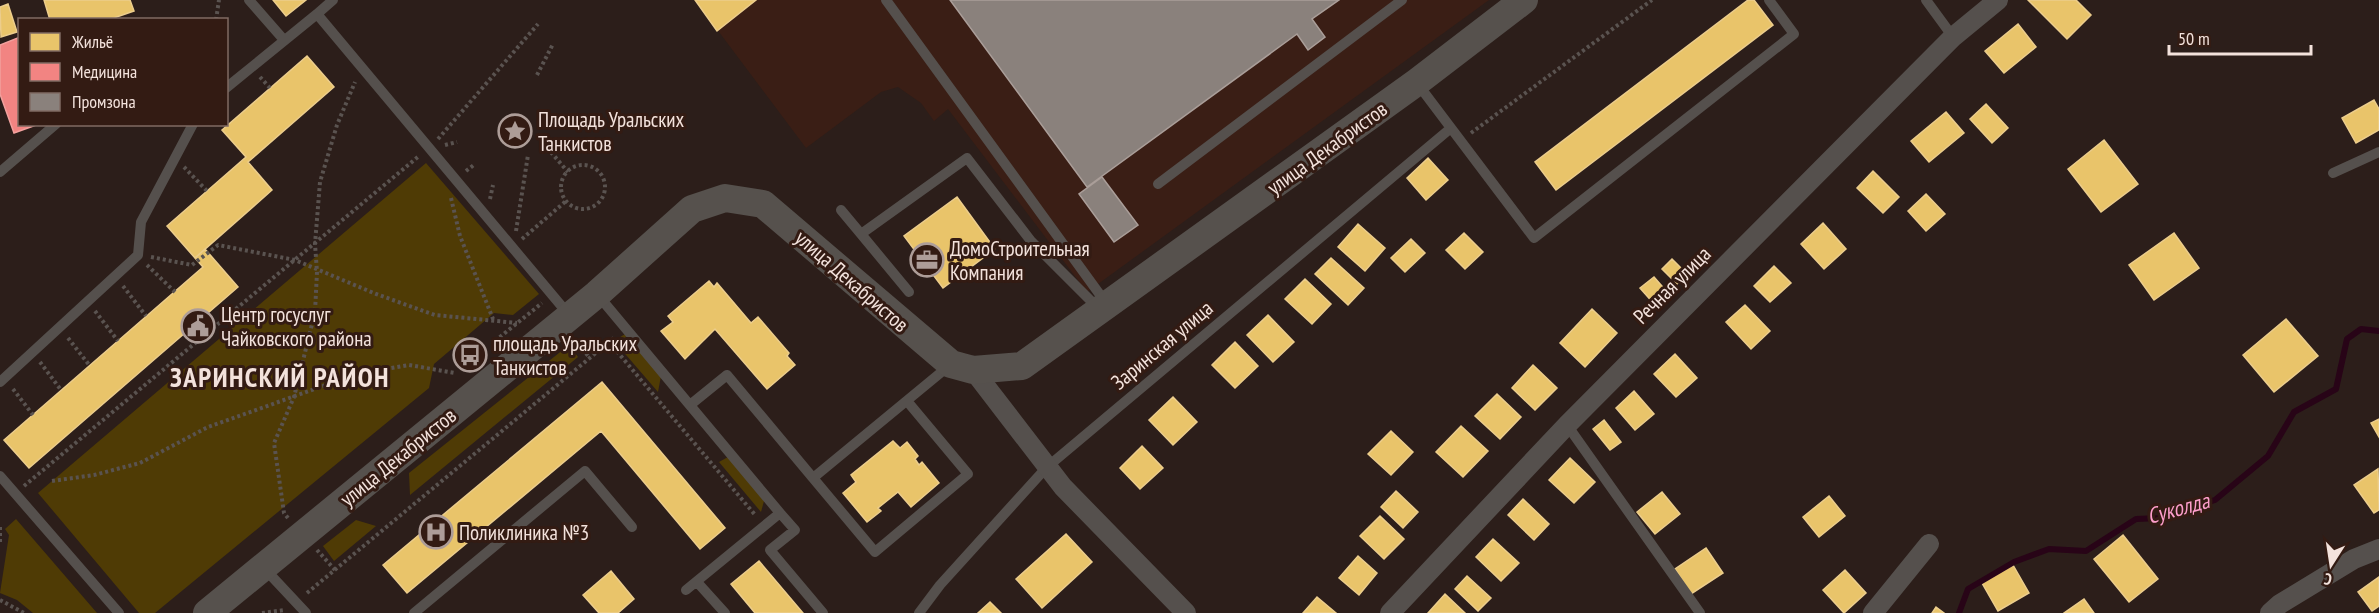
<svg xmlns="http://www.w3.org/2000/svg" width="2379" height="613" font-family="'PT Sans Narrow',sans-serif">
<style>
.built{fill:#3a1e15}
.green{fill:#4f3b05}
.homes{fill:#e9c46a;stroke:#eccd8c;stroke-width:1.5}
.health{fill:#f28482;stroke:#f2a09d;stroke-width:1.5}
.industry{fill:#8a817c;stroke:#aa9e99;stroke-width:1.5}
.lines{fill:none;stroke-linecap:round;stroke-linejoin:round}
.stream{stroke:#280417;stroke-width:6}
.path{stroke:#5a5350;stroke-width:4;stroke-dasharray:3 3;stroke-linecap:butt}
.lane{stroke:#55504d;stroke-width:10}
.street{stroke:#55504d;stroke-width:20}
.secondary{stroke:#56514d;stroke-width:28}
.labels{text-anchor:middle;dominant-baseline:central;stroke-width:6;stroke-linejoin:round;paint-order:stroke}
.poi-label{font-size:21px;fill:#f3e2dc;stroke:#331b13;text-anchor:start}
.street-label{font-size:21px;fill:#f3e2dc;stroke:#331b13}
.water-label{font-size:22px;font-style:italic;fill:#fd9ecb;stroke:#331b13}
.district-label{font-size:27px;font-weight:bold;letter-spacing:1.5px;fill:#f3e2dc;stroke:#331b13}
</style>
<rect width="100%" height="100%" fill="#2c1e1a"/>
<path class="built" d="M695 0H1489L1087 292 948 109 934 121 921 103 898 87 881 92 806 148Z"/>
<path class="green" d="M426 163 539 294 513 315 494 313 434 364 429 388 155 613H139L38 493Z
M625 334 661 376 658 392 614 341Z
M569 345 578 357 410 495 409 473Z
M728 457 764 501 761 512 719 462Z
M16 519 97 613H33L17 600 0 593 9 535 5 529Z
M356 520 376 526 334 561 323 546Z"/>
<path class="homes" d="M44 0H130L134 11 108 20H50Z
M273 0H306L286 16Z
M695 0H756L717 31Z
M1748 0H1754L1773 25 1556 190 1535 162Z
M2028 0H2076L2091 15 2067 39Z
M8 4 17 32 1 37 0 7Z
M2018 24 2036 47 2004 73 1985 51Z
M307 56 334 87 248 162 272 190 195 258 167 226 246 157 222 130Z
M2374 100 2379 109V130L2356 143 2342 118Z
M1986 104 2008 128 1992 143 1970 119Z
M1946 112 1964 133 1929 162 1911 141Z
M2104 140 2138 184 2101 212 2068 169Z
M1428 158 1448 180 1426 200 1407 178Z
M1873 171 1899 197 1883 213 1857 188Z
M1926 194 1945 214 1926 231 1908 211Z
M957 197 995 249 943 288 904 236Z
M1823 223 1846 249 1824 269 1801 244Z
M1358 224 1385 248 1365 271 1338 247Z
M1464 233 1483 252 1465 269 1446 250Z
M2174 233 2199 268 2154 300 2129 265Z
M1411 239 1425 253 1405 272 1391 258Z
M205 249 238 287 29 468 4 440 203 267 195 258Z
M1331 258 1364 288 1348 305 1315 274Z
M1672 259 1687 274 1677 284 1662 269Z
M1774 266 1791 283 1770 302 1754 286Z
M1654 277 1668 293 1655 305 1640 288Z
M1305 279 1331 304 1312 324 1285 299Z
M709 281 714 287 717 283 751 323 758 317 789 353 787 356 795 365 767 389 715 329 685 359 661 331 673 322 668 316Z
M1745 305 1770 331 1751 349 1726 322Z
M1592 309 1617 333 1585 367 1560 343Z
M1268 315 1294 342 1273 362 1247 335Z
M2286 319 2318 356 2274 392 2243 355Z
M1235 342 1258 366 1235 388 1212 365Z
M1675 354 1697 378 1676 397 1654 374Z
M1533 365 1557 388 1535 410 1512 388Z
M602 382 725 528 700 549 601 431 407 593 383 565Z
M1634 391 1654 414 1635 430 1616 408Z
M1497 394 1521 417 1500 439 1475 416Z
M1173 397 1197 422 1173 445 1149 420Z
M2379 419V437L2371 423Z
M1604 420 1621 442 1610 450 1593 429Z
M1461 426 1488 451 1463 477 1436 452Z
M1391 431 1413 452 1391 475 1368 454Z
M893 441 900 448 907 442 918 456 915 459 919 465 922 462 939 483 911 507 898 492 878 508 881 511 867 522 843 493 856 482 851 475Z
M1142 446 1163 468 1140 489 1120 468Z
M1570 458 1595 482 1574 503 1549 480Z
M2378 469 2379 510 2374 513 2354 485Z
M1396 491 1418 512 1403 528 1381 507Z
M1662 492 1680 514 1655 534 1637 512Z
M1829 496 1845 516 1819 537 1803 517Z
M1523 499 1549 524 1534 540 1508 515Z
M1380 516 1404 539 1384 559 1360 536Z
M1066 534 1092 562 1042 608 1016 579Z
M2123 535 2158 579 2129 602 2094 559Z
M1493 539 1519 563 1501 581 1476 557Z
M1706 548 1723 573 1691 594 1675 569Z
M1358 556 1377 573 1359 595 1339 578Z
M759 561 803 613H755L731 584Z
M2013 565 2029 593 1998 611 1982 583Z
M1845 570 1866 593 1844 613 1823 590Z
M611 571 634 599 618 613H599L583 595Z
M1467 576 1491 598 1478 611 1455 589Z
M2379 577V606L2372 611 2358 592Z
M1445 594 1465 613H1428Z
M1317 597 1336 613H1303Z
M2084 599 2094 613H2064Z
M990 602 1001 613H978Z
M1936 607 1944 613H1932Z"/>
<path class="health" d="M20 37V124H39L14 133 0 94V45Z"/>
<path class="industry" d="M950 0H1339L1312 19 1325 37 1308 50 1297 34 1087 187Z
M1102 177 1138 225 1114 242 1079 194Z"/>
<g class="lines">
<path class="stream" d="M1959 613 1968 589 2014 562 2049 549 2086 551 2136 519 2160 518 2215 500 2268 456 2294 412 2336 389 2347 339 2361 329 2379 331"/>
<path class="path" d="M216 20 219 0
M537 75 553 44
M260 77 270 88
M1471 133 1652 0
M438 139 538 24
M543 143 568 172
M445 145 457 142
M561 187a22 22 0 1 1 44 0a22 22 0 1 1-44 0Z
M184 167 207 191
M466 171 475 164
M451 198 460 236 493 319
M490 199 493 185
M516 231 528 155
M522 239 566 201
M151 257 192 265 218 245 295 260 376 294 435 315 517 323
M147 265 175 292
M123 286 146 316
M95 311 118 341
M199 321 208 333
M68 338 90 366
M574 340 590 358
M495 341 542 303
M609 342 756 516
M40 362 61 390
M13 389 33 415
M52 481 94 475 140 463 208 427 357 374 409 365 455 373
M24 486 419 156
M288 518 284 513 274 443 294 397 315 312 317 272 315 244 320 182 337 125 355 82
M0 527V542
M317 550 335 570
M307 593 615 337
M0 600 24 613
M262 613 285 610"/>
<path class="lane" d="M249 0 284 40
M886 0 1106 303
M1926 0 1953 37
M317 14 333 0
M1417 83 1534 238 1794 34 1769 0
M226 88 317 14 569 315
M0 172 56 124
M2333 173 2379 152
M1158 184 1402 0
M841 210 861 234
M909 292 861 234 967 158 1031 241 1099 309
M597 294 780 513 686 590
M0 382 138 255 141 222 193 124
M690 405 727 375 813 478 950 365
M1567 425 1700 613
M0 476 119 613
M813 478 875 552 968 474 907 401
M780 513 795 530 770 550 823 613
M263 567 306 613
M697 582 725 613
M414 613 585 471 632 527
M919 613 940 585 1046 468 1451 128"/>
<path class="street" d="M973 370 1063 487 1186 613
M1390 613 1567 425 1953 37 1998 0
M1873 613 1929 544
M2270 613 2280 604 2354 559 2379 549"/>
<path class="secondary" d="M207 613 597 294 692 209 725 198 763 204 951 364 973 370 1022 366 1417 82 1524 0"/>
</g>
<defs>
<g id="sight-ring" transform="scale(1.725)"><circle r="9.5" fill="#331b13" stroke="#ad9d98" stroke-width="1.5"/><path d="M0-6L1.8-2.2L6-1.7L2.9 1.2L3.7 5.4L0 3.3L-3.7 5.4L-2.9 1.2L-6-1.7L-1.8-2.2Z" fill="#ad9d98"/></g>
<g id="office-ring" transform="scale(1.725)"><circle r="9.5" fill="#331b13" stroke="#ad9d98" stroke-width="1.5"/><path d="M-6-3h4V-5.5h4V-3h4V5H-6ZM-1-4.5V-3h2v-1.5ZM-6 0V1H6V0Z" fill="#ad9d98"/></g>
<g id="civic-ring" transform="scale(1.725)"><circle r="9.5" fill="#331b13" stroke="#ad9d98" stroke-width="1.5"/><path d="M-.6-6.5H3V-4.5H.6V-3L4-1V1h2V6H-6V1h2V-1L-.6-3ZM-1.2 2.5V6h2.4V2.5Z" fill="#ad9d98"/></g>
<g id="bus-ring" transform="scale(1.725)"><circle r="9.5" fill="#331b13" stroke="#ad9d98" stroke-width="1.5"/><path d="M-5-6H5V4H4V6H2V4H-2V6H-4V4H-5ZM-3.5-4V0h7V-4ZM-3.5 1.2v1.5H-2V1.2ZM2 1.2v1.5H3.5V1.2Z" fill="#ad9d98"/></g>
<g id="hospital-ring" transform="scale(1.725)"><circle r="9.5" fill="#331b13" stroke="#ad9d98" stroke-width="1.5"/><path d="M-5-5h3v3.5h4V-5h3V5h-3V1.5h-4V5h-3Z" fill="#ad9d98"/></g>
</defs>
<g fill-rule="evenodd">
<use href="#sight-ring" x="515" y="131"/>
<use href="#office-ring" x="927" y="260"/>
<use href="#civic-ring" x="198" y="326"/>
<use href="#bus-ring" x="470" y="355"/>
<use href="#hospital-ring" x="436" y="532"/>
</g>
<g class="labels">
<g class="poi-label">
<text x="538" y="119">Площадь Уральских<tspan x="538" dy="24">Танкистов</tspan></text>
<text x="950" y="248">ДомоСтроительная<tspan x="950" dy="24">Компания</tspan></text>
<text x="221" y="314">Центр госуслуг<tspan x="221" dy="24">Чайковского района</tspan></text>
<text x="493" y="343">площадь Уральских<tspan x="493" dy="24">Танкистов</tspan></text>
<text x="459" y="532">Поликлиника №3</text>
</g>
<g class="street-label">
<text transform="translate(1327 148) rotate(-36)">улица Декабристов</text>
<text transform="translate(852 281) rotate(41)">улица Декабристов</text>
<text transform="translate(1672 285) rotate(-45)">Речная улица</text>
<text transform="translate(1162 345) rotate(-40)">Заринская улица</text>
<text transform="translate(398 457) rotate(-39)">улица Декабристов</text>
</g>
<g class="water-label">
<text transform="translate(2178 508) rotate(-15)">Суколда</text>
</g>
<g class="district-label">
<text x="280" y="377">ЗАРИНСКИЙ РАЙОН</text>
</g>
</g>
<rect x="18" y="18" width="210" height="108" fill="#331b13" stroke="#806b63" stroke-width="1.5"/>
<rect x="30" y="33" width="30" height="18" fill="#e9c46a" stroke="#806b63" stroke-width="1.5"/>
<text x="72" y="48" font-size="18" fill="#f3e2dc">Жильё</text>
<rect x="30" y="63" width="30" height="18" fill="#f28482" stroke="#806b63" stroke-width="1.5"/>
<text x="72" y="78" font-size="18" fill="#f3e2dc">Медицина</text>
<rect x="30" y="93" width="30" height="18" fill="#8a817c" stroke="#806b63" stroke-width="1.5"/>
<text x="72" y="108" font-size="18" fill="#f3e2dc">Промзона</text>
<g transform="translate(2331 565) rotate(192)" stroke="#331b13" stroke-width="4.5" paint-order="stroke">
<path d="M0-4.5L10 22L0 15L-10 22Z" fill="#f3e2dc"/>
<text y="-9" font-size="16" font-weight="bold" text-anchor="middle" fill="#f3e2dc">С</text>
</g>
<path d="M2169 45v9h142v-9" fill="none" stroke="#f3e2dc" stroke-width="3"/>
<text x="2178" y="45" font-size="18" fill="#f3e2dc" stroke="#331b13" stroke-width="4.5" paint-order="stroke">50 m</text>
</svg>
